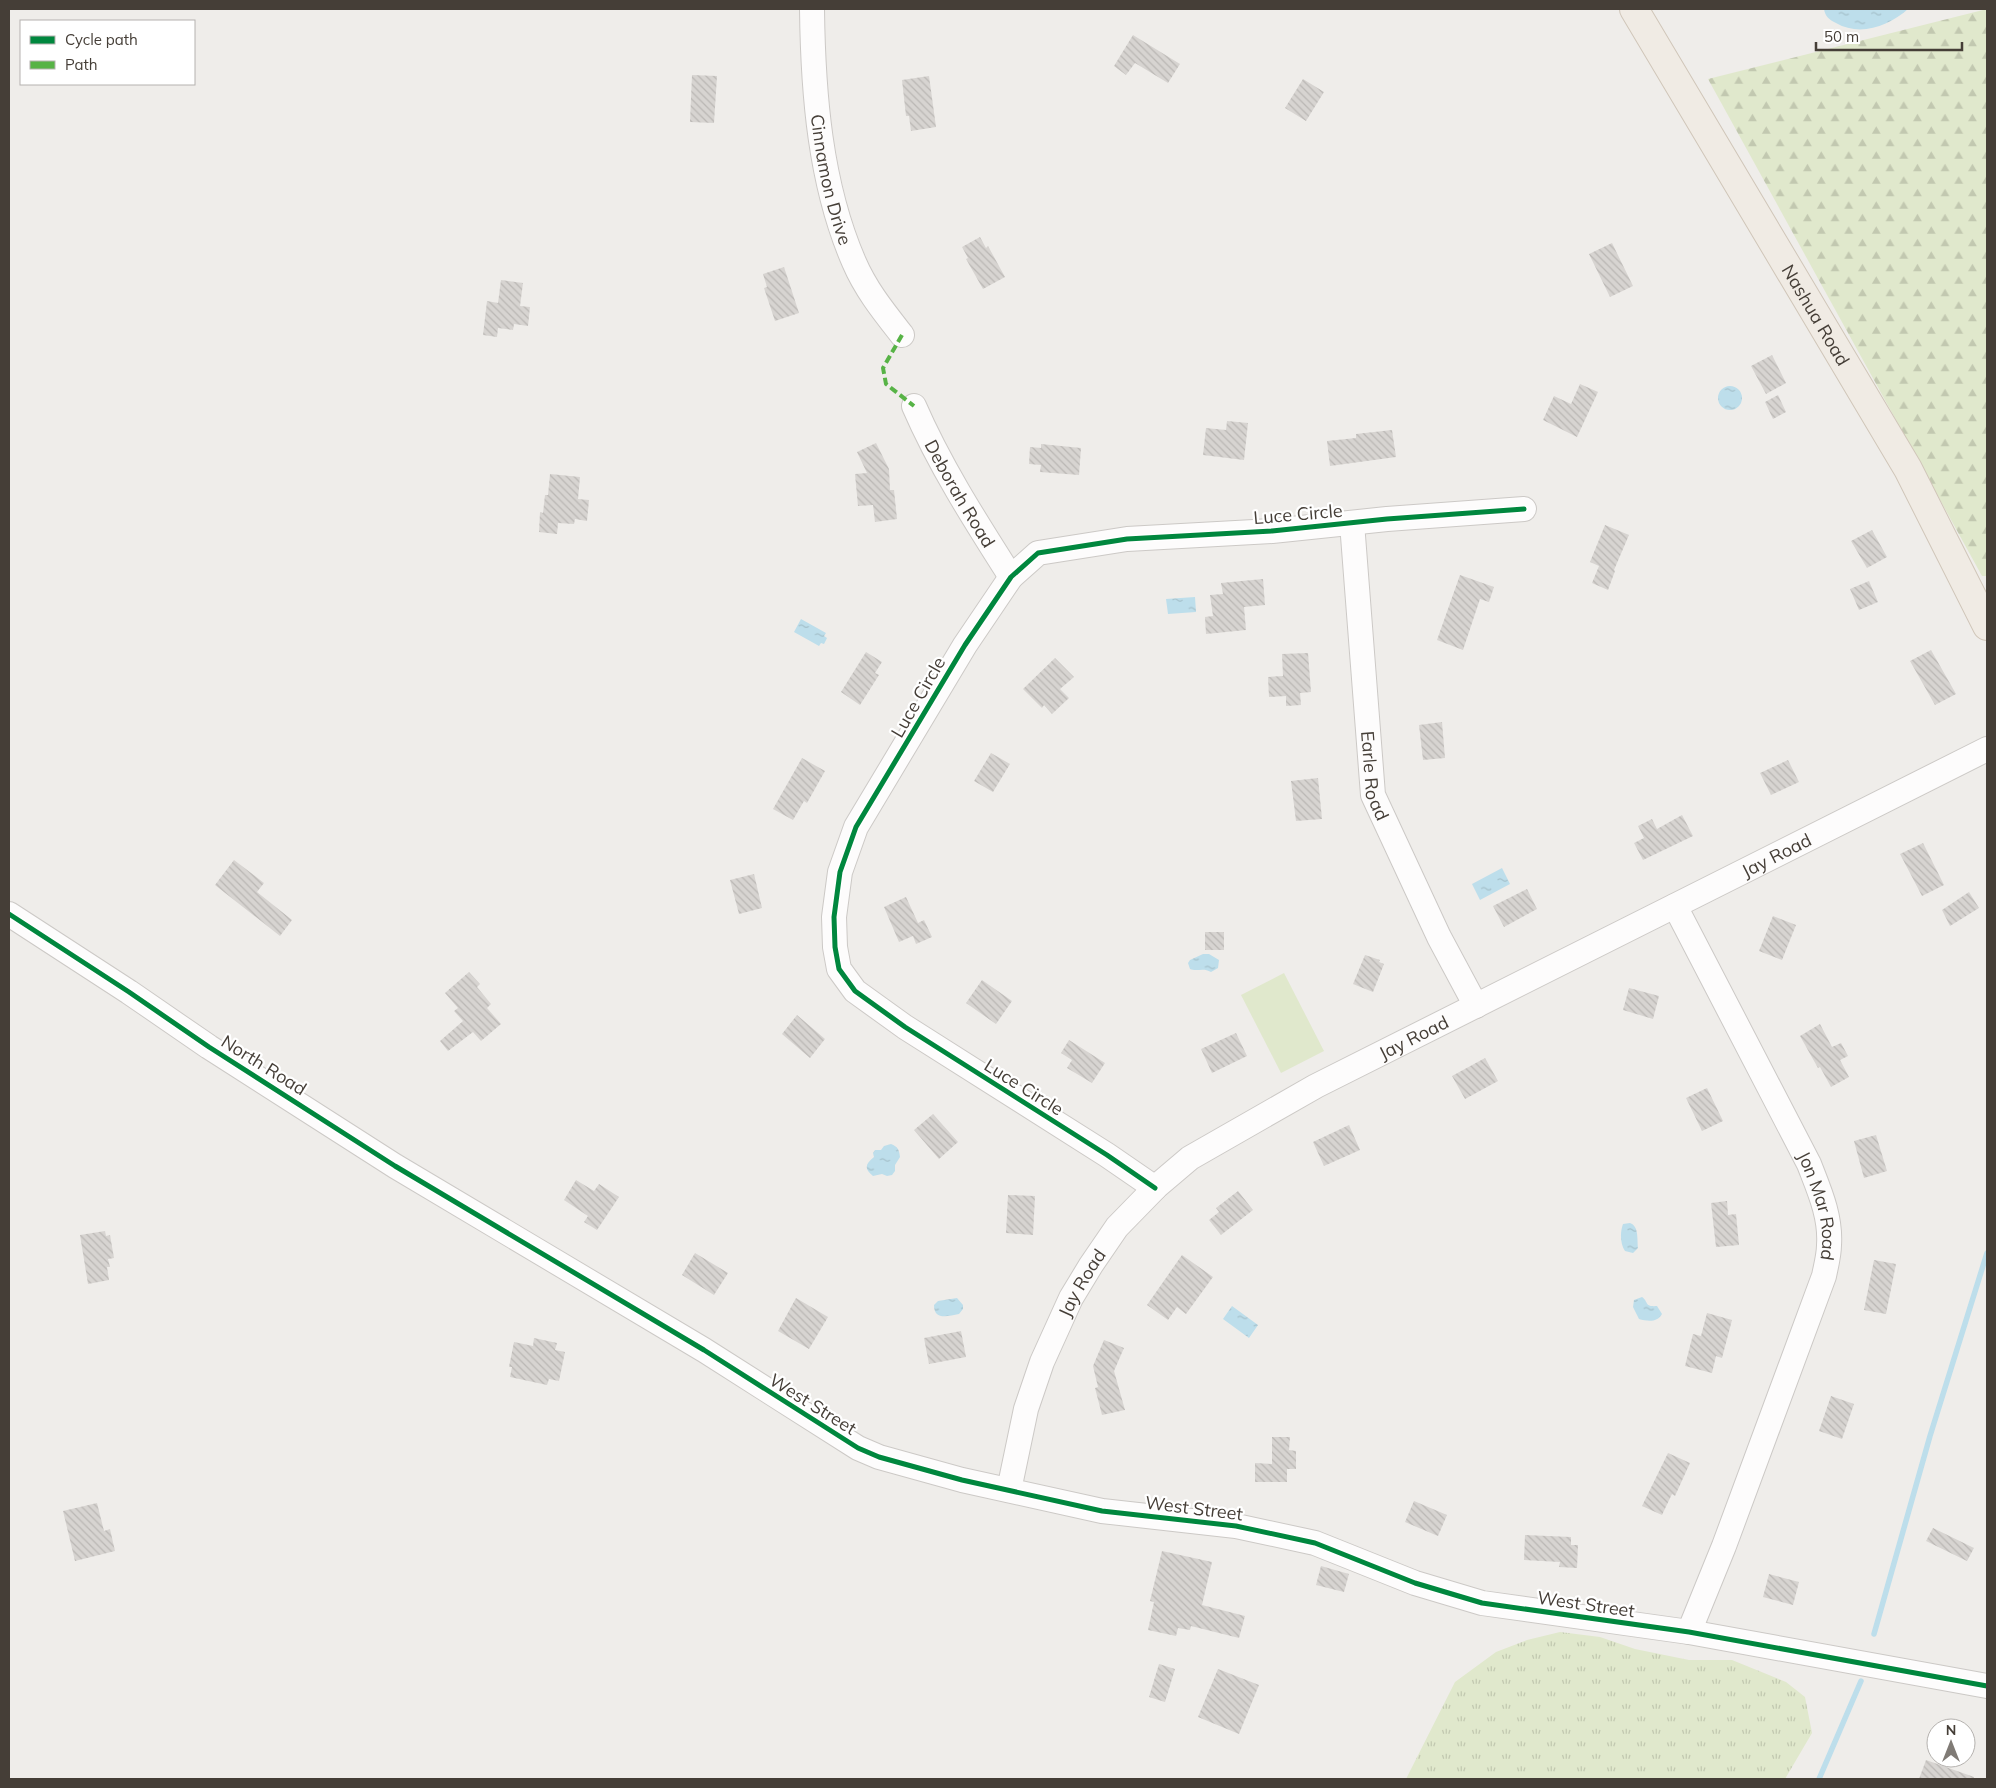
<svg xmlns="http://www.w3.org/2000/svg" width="1996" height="1788" font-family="Mulish,sans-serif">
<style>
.grass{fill:url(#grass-tufts)}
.forest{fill:url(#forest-firs)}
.park{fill:#e0e8cc}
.water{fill:url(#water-ripples)}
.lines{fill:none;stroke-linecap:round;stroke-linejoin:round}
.stream{stroke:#bddeeb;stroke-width:5.5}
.building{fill:url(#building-back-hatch)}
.minor-casing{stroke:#ccc9c6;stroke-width:26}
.major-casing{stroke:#d0c6b9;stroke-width:30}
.minor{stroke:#fdfcfc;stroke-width:24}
.major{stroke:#f0ebe4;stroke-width:28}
.quiet{stroke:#57b346;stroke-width:4;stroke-dasharray:8 4;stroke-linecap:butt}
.cycleway-casing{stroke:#fff;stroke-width:8}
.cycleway{stroke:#00873e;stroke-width:5}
.labels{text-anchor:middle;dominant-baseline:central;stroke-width:4.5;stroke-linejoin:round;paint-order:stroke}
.street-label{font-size:18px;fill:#453e37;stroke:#fff}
</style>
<defs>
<pattern id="grass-tufts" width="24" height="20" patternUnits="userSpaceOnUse" patternTransform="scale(1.25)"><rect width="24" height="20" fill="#e0e8cc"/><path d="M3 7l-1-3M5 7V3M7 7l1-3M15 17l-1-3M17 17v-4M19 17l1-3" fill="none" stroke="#c2c8b0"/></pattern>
<pattern id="forest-firs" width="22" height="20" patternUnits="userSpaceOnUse" patternTransform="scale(1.25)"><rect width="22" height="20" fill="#e0e8cc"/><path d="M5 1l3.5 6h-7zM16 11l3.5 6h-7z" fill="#c2c8b0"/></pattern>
<pattern id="water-ripples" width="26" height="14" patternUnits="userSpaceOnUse" patternTransform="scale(1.25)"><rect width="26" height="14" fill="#bddeeb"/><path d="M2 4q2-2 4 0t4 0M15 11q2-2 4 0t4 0" fill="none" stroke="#a4c0ca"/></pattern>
<pattern id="building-back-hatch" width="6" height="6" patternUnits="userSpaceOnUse" patternTransform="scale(1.25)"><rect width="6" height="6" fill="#d7d4d1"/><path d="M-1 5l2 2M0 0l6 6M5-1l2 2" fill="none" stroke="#bab7b4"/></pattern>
</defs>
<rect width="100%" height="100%" fill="#efedea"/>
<path class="grass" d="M1560 1632 1600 1637 1635 1649 1689 1660H1732L1786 1682 1805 1697 1812 1733 1785 1779H1406L1455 1682 1496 1652 1527 1640Z"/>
<path class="forest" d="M1987 9V576H1982L1708 79Z"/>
<path class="park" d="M1284 973 1324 1051 1281 1073 1241 995Z"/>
<path class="water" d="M1824 9H1908C1889 26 1860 37 1836 23 1829 20 1825 16 1824 9Z
M1718 398a12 12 0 1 1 24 0a12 12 0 1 1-24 0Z
M1195 597 1196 612 1168 614 1166 599Z
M801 619 826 633 824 636 827 638 824 644 821 643 819 646 794 632Z
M1502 868 1510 884 1480 900 1472 884Z
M1203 954H1209L1219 960 1218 968 1211 972C1203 967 1197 972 1190 969L1188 963 1190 960Z
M891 1144C898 1147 899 1149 900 1157L895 1165V1171L892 1175 887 1176 882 1174 873 1176C864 1169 865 1164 874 1157L873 1153 875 1150H881L884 1146Z
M1630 1223C1639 1226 1637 1239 1638 1248L1633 1253 1625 1251C1620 1244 1620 1232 1623 1224Z
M1642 1297C1649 1302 1644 1307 1657 1306L1662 1314C1657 1323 1647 1321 1639 1319L1633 1307 1634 1300Z
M957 1298 963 1305V1309L959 1314C948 1316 934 1321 934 1305L938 1301Z
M1232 1306 1258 1325 1249 1338 1223 1319Z"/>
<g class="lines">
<path class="stream" d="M1874 1634 1930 1436 1987 1253
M1819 1779 1861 1681"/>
</g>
<path class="building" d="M1133 35 1180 64 1168 83 1135 63 1126 75 1114 66Z
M692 75 717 76 714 123 690 122Z
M929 76 936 127 911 131 909 116H906L902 80Z
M1303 79 1324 92 1306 121 1285 108Z
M980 237 986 248 988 246 1005 277 983 289 966 259 968 258 962 247Z
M1612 243 1633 286 1610 297 1589 254Z
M784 267 799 313 775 321 764 288 767 287 763 274Z
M501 280 523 283 520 306 530 307 528 326 514 324 513 330 498 328 497 337 483 335 487 301 498 303Z
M1772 355 1786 383 1766 394 1751 366Z
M1580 384 1598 392 1577 437 1543 420 1554 396 1571 404Z
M1778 395 1786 412 1773 419 1765 402Z
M1227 421 1248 423 1244 460 1203 455 1206 428 1226 430Z
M1392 430 1396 457 1330 466 1327 441 1356 438V434Z
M876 443 889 469 890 490H894L897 519 875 522 873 505 858 506 855 474 867 473 857 452Z
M1041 444 1081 448 1079 475 1040 472 1041 465 1029 464 1030 447 1041 448Z
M550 474 580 477 578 499 589 500 587 521 575 519 574 524 558 523 557 534 539 532 540 512 543 513 545 495H548Z
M1605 525 1629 535 1614 570 1615 571 1608 590 1592 583 1599 566 1590 562Z
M1872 530 1887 557 1867 568 1851 541Z
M1460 575 1494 587 1489 602 1480 599 1463 650 1437 640Z
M1263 579 1265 605 1244 607 1246 630 1206 634 1205 617 1213 616 1210 595 1223 594 1221 583Z
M1869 581 1878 602 1859 610 1850 589Z
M1931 650 1956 694 1935 705 1910 661Z
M866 652 882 662 875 673 879 675 860 705 841 692Z
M1308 653 1311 692 1300 693 1301 705 1286 706V696L1269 697 1268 677 1283 676 1282 654Z
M1055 658 1074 677 1060 689 1069 698 1052 714 1044 705 1042 708 1023 689Z
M1442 722 1445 758 1423 760 1419 725Z
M991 753 1010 764 993 792 974 781Z
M802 758 825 771 807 803 804 801 793 820 773 809Z
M1788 760 1799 782 1771 795 1760 773Z
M1318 778 1322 819 1296 821 1291 781Z
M1682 815 1693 836 1643 860 1634 843 1644 838 1638 826 1652 819 1657 829Z
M1923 843 1944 885 1922 896 1900 854Z
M234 860 264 883 257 892 292 920 280 936 215 885Z
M754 874 762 908 739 914 730 880Z
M1527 889 1537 909 1504 927 1493 906Z
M1969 892 1979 908 1950 926 1942 910Z
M906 897 918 923 924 920 932 937 916 944 913 936 899 942 884 907Z
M1773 916 1796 925 1782 960 1759 951Z
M1205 932H1224V950H1205Z
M1365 955 1380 960 1379 962 1384 964 1373 992 1353 984Z
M469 972 480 984 477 987 491 1004 487 1008 501 1024 481 1041 473 1032 448 1051 440 1041 463 1021 454 1011 458 1008 445 993Z
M982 980 1012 1001 996 1024 966 1003Z
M1629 988 1659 996 1653 1019 1623 1010Z
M797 1015 825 1039 810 1058 782 1034Z
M1820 1024 1832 1047 1841 1043 1848 1056 1840 1060 1849 1077 1831 1087 1820 1067 1818 1068 1800 1036Z
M1236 1033 1247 1056 1212 1073 1201 1049Z
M1069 1040 1105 1063 1092 1083 1067 1068 1072 1060 1061 1053Z
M1485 1058 1498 1081 1465 1099 1452 1076Z
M1707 1088 1723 1121 1702 1131 1686 1098Z
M933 1114 958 1142 939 1159 914 1130Z
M1349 1125 1360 1150 1324 1166 1313 1142Z
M1876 1135 1887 1171 1864 1178 1854 1141Z
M576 1180 594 1191 599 1184 619 1197 597 1230 584 1222 588 1216 564 1200Z
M1238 1191 1253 1210 1221 1235 1209 1220 1219 1212 1216 1208Z
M1008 1195 1035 1196 1033 1235 1006 1233Z
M1727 1201 1728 1215 1736 1214 1739 1245 1716 1247 1711 1203Z
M105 1231 106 1236 110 1235 114 1258 108 1259 110 1267H107L109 1280 88 1284 80 1235Z
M695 1253 728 1273 714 1295 682 1275Z
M1182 1255 1213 1277 1186 1314 1177 1307 1168 1320 1147 1305Z
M1874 1260 1896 1264 1886 1314 1864 1310Z
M796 1298 828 1317 809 1349 778 1331Z
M1707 1313 1732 1320 1722 1358 1716 1356 1712 1373 1685 1366 1693 1334 1701 1336Z
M961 1331 966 1357 929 1364 924 1338Z
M534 1338 557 1343 555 1350 565 1352 559 1381 549 1379 547 1385 510 1377 512 1367H509L514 1342 533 1346Z
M1104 1340 1124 1348 1114 1371 1125 1410 1102 1415 1095 1388 1098 1387 1093 1366Z
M1831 1396 1854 1404 1842 1439 1819 1431Z
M1272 1437H1290L1289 1450 1296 1451V1469H1287V1482H1255V1463L1272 1464Z
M1668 1453 1690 1463 1675 1496 1672 1494 1662 1515 1642 1506Z
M1414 1501 1447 1515 1438 1536 1405 1522Z
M97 1503 104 1531 110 1529 115 1551 75 1561 63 1511Z
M1933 1528 1974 1548 1967 1561 1926 1541Z
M1525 1535 1571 1537V1545H1578L1577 1568 1559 1567 1560 1562 1524 1560Z
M1162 1551 1212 1562 1202 1605 1245 1616 1239 1638 1191 1626 1190 1630 1178 1628 1176 1636 1148 1630 1154 1602 1150 1601Z
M1321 1566 1349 1574 1344 1592 1316 1585Z
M1769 1574 1799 1582 1793 1605 1763 1597Z
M1159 1664 1175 1669 1165 1702 1149 1697Z
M1218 1669 1259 1685 1239 1734 1198 1717Z
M1926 1760 1974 1777V1779H1919Z"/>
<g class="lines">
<g class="minor-casing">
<g id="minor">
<path id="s1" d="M812 9C813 93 820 184 854 262 866 290 884 312 902 335"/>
<path id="s2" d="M914 406C940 466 976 522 1011 577"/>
<path id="s3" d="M1352 523 1373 795 1439 937 1476 1006"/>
<path id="s4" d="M1675 906 1809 1164C1819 1190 1831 1216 1829 1245 1829 1255 1826 1266 1824 1276L1724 1546 1689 1632"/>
<path d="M9 914 129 992 209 1047 395 1166 704 1350 858 1448 879 1457 962 1480 1102 1511 1236 1526 1315 1543 1415 1583 1482 1603 1689 1632 1987 1686"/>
<path d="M1155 1188 1107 1155 905 1027 855 991 839 969 835 947 834 917 840 872 856 827 965 645 1011 577 1038 553 1127 539 1272 531 1387 519 1524 509"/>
<path id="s5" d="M1009 1490 1026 1409 1042 1362 1071 1298 1091 1265 1117 1227 1157 1186 1190 1158 1316 1086 1987 749"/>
</g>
</g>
<g class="major-casing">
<g id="major">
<path id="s6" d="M1634 9 1908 469 1987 626"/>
</g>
</g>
<use href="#minor" class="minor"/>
<use href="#major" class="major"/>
<path class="quiet" d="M902 335 883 368 886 384 914 406"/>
<g class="cycleway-casing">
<path id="cycleway" d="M9 914 129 992 209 1047 395 1166 704 1350 858 1448 879 1457 962 1480 1102 1511 1236 1526 1315 1543 1415 1583 1482 1603 1689 1632 1987 1686
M1155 1188 1107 1155 905 1027 855 991 839 969 835 947 834 917 840 872 856 827 965 645 1011 577 1038 553 1127 539 1272 531 1387 519 1524 509"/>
</g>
<use href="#cycleway" class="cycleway"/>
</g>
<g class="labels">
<g class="street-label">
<text stroke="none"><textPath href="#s1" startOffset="172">Cinnamon Drive</textPath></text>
<text stroke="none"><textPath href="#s6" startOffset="356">Nashua Road</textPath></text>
<text stroke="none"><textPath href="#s2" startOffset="99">Deborah Road</textPath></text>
<text transform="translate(1298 514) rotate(-5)">Luce Circle</text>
<text transform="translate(918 697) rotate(-60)">Luce Circle</text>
<text stroke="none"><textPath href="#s3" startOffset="254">Earle Road</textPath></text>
<text stroke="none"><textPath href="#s5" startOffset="1048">Jay Road</textPath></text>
<text stroke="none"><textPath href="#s5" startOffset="642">Jay Road</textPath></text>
<text transform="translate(264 1065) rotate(32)">North Road</text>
<text transform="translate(1024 1087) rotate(32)">Luce Circle</text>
<text stroke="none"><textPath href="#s4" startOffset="334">Jon Mar Road</textPath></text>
<text stroke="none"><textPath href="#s5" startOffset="221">Jay Road</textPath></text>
<text transform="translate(813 1404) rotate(32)">West Street</text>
<text transform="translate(1194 1508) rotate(7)">West Street</text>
<text transform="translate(1586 1604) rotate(8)">West Street</text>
</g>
</g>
<rect width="1996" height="1788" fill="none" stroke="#453e37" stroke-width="20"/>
<rect x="20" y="20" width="175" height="65" fill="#ffffff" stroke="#b5b2af"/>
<rect x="30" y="36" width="25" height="8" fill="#00873e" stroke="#b5b2af"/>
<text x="65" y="45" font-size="15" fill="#453e37">Cycle path</text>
<rect x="30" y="61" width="25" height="8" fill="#57b346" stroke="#b5b2af"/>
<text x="65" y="70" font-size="15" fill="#453e37">Path</text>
<g transform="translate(1951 1743)"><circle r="24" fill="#ffffff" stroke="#b5b2af"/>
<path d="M0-4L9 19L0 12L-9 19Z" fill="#807b76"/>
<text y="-8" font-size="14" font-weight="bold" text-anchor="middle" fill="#453e37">N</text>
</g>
<path d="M1816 42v8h146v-8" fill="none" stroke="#453e37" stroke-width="2.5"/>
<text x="1824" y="42" font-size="15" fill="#453e37" stroke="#ffffff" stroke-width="4" paint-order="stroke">50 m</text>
</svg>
